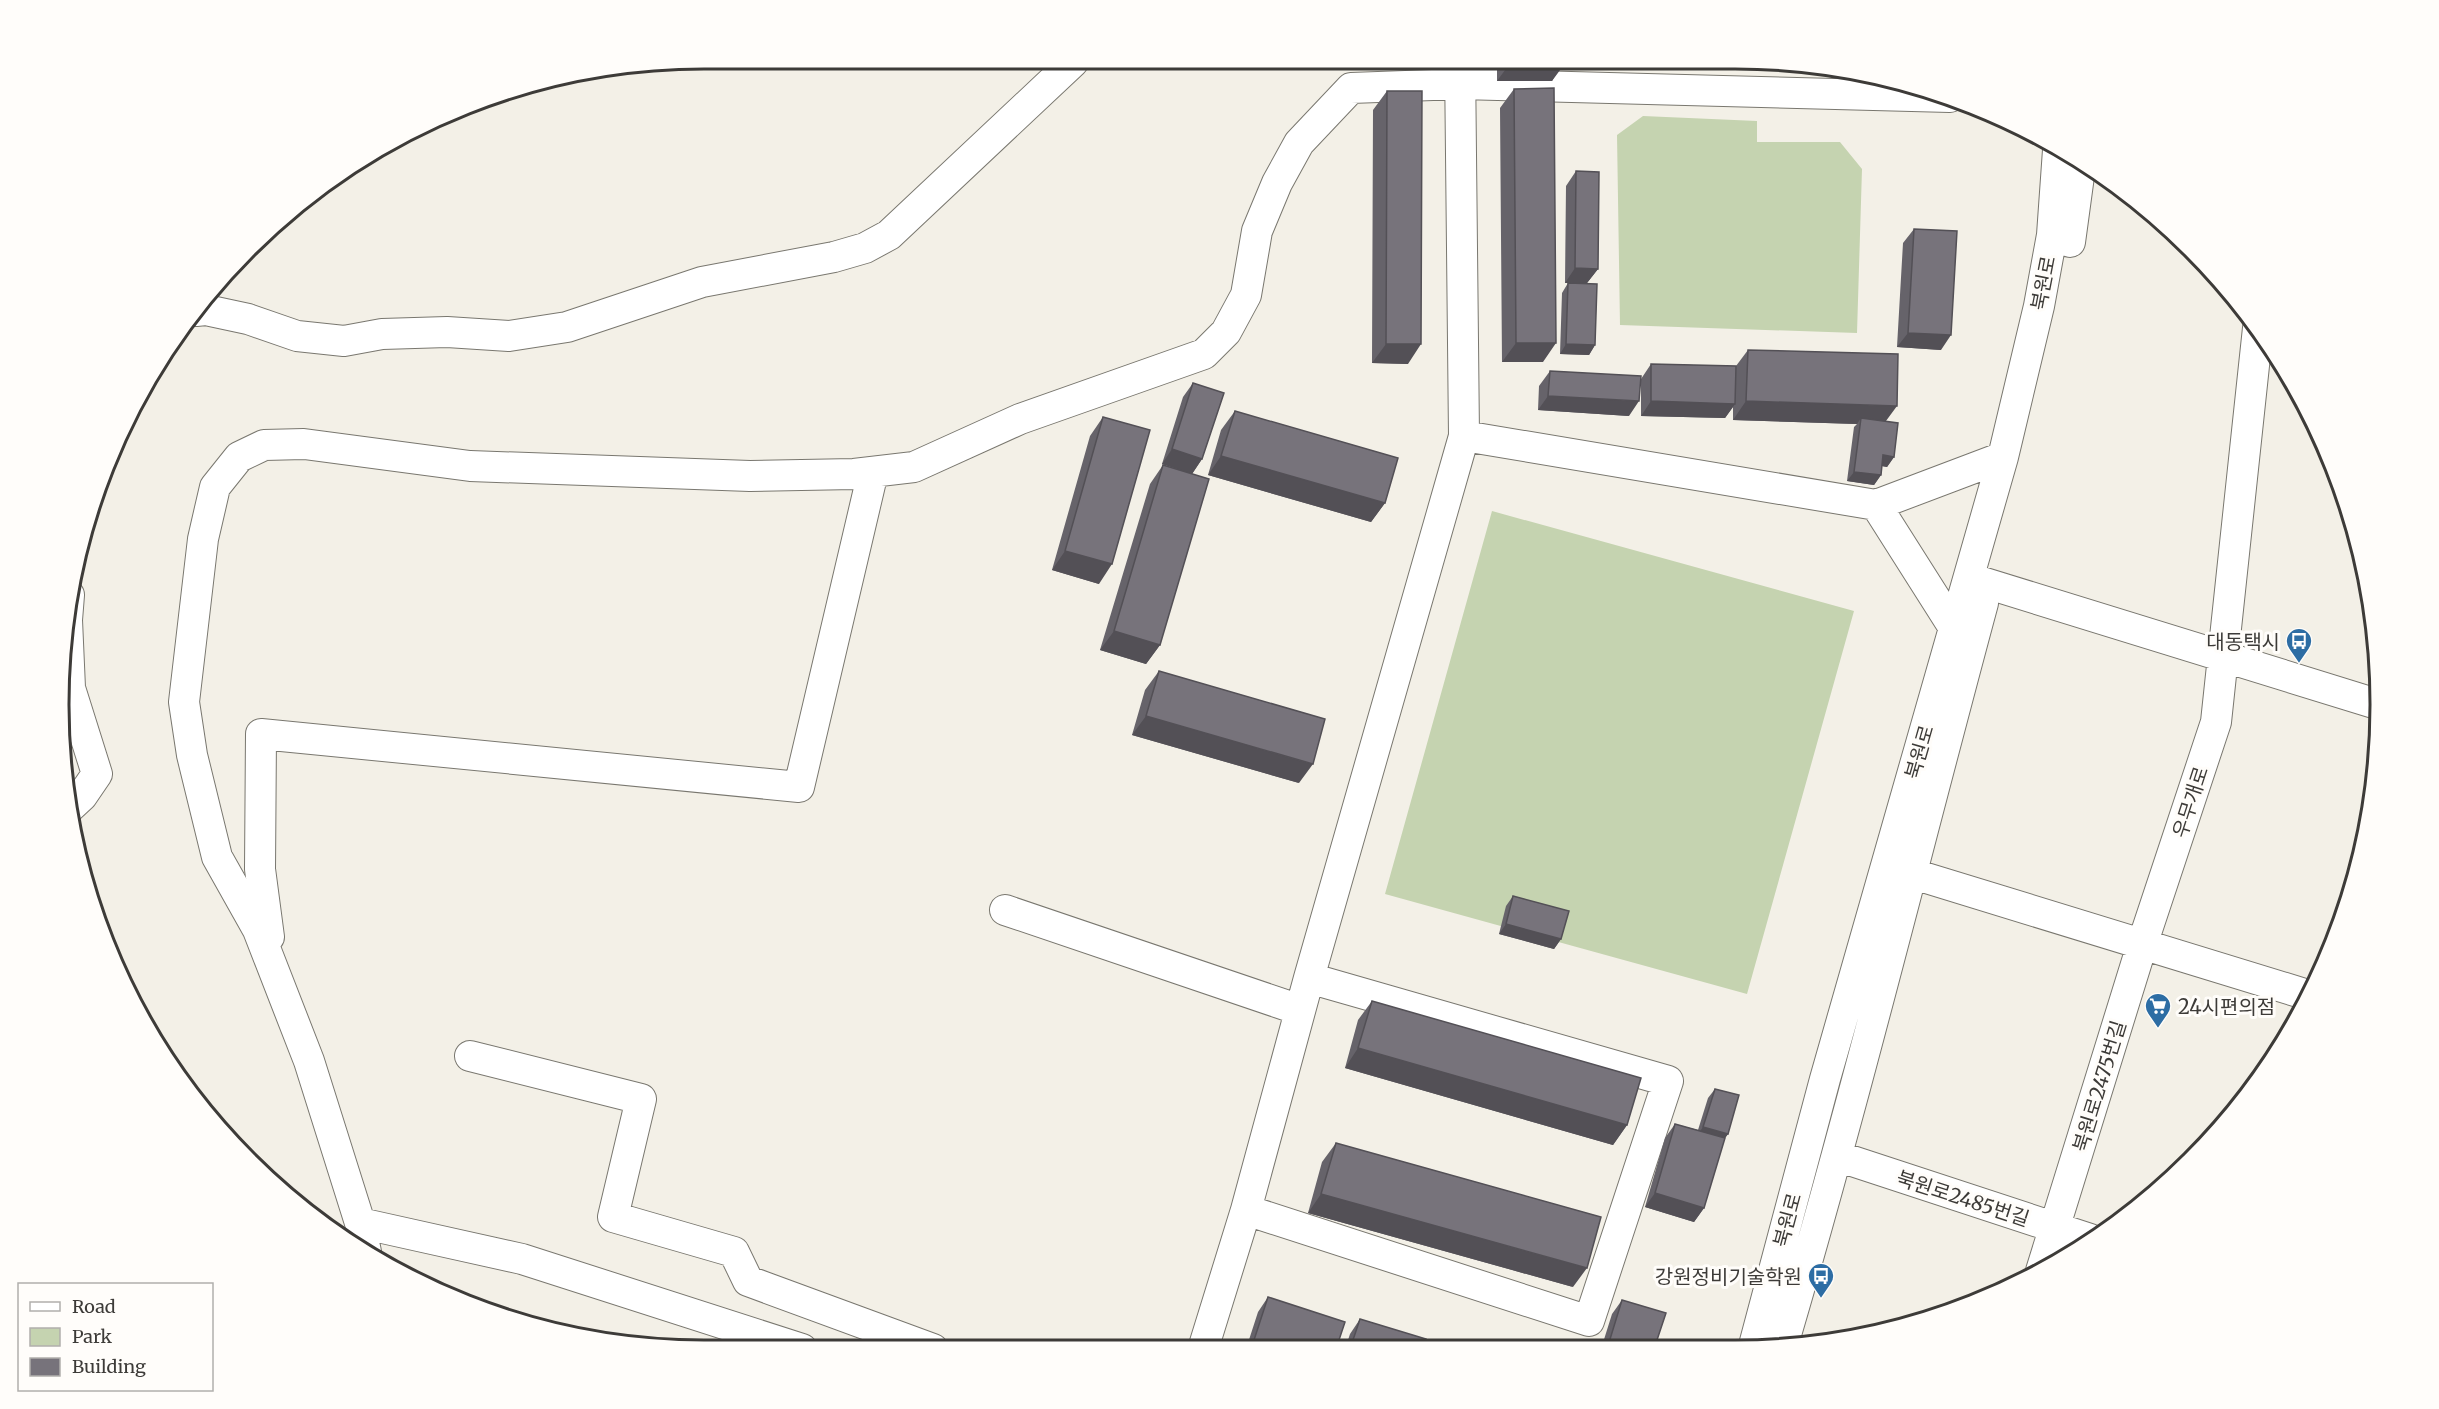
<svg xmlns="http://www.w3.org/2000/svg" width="2439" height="1409" font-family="Merriweather,'Noto Sans KR',serif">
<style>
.green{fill:#c5d3b0}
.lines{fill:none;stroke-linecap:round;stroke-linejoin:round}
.minor-casing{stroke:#79776f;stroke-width:32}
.minor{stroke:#fff;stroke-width:30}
.wall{fill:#66636a}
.shaded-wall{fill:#535056}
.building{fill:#77737b;stroke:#535056;stroke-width:1.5}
.labels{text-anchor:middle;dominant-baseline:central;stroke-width:6;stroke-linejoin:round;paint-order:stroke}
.street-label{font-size:20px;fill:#3d3b38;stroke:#fffdfa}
.poi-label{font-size:20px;fill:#3d3b38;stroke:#fffdfa;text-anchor:end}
.rim{fill:none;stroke:#3d3b38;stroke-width:3}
</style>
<rect width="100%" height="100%" fill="#f3f0e7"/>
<path class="green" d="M1643 116 1757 121V142H1840L1862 169 1857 333 1620 325 1617 135Z
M1492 511 1854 611 1747 994 1385 894Z"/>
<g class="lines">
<g class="minor-casing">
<path id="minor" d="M2070 242 2081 161
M196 311 206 310 248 319 297 336 344 341 382 334 447 332 509 336 567 327 702 282 834 257 865 248 889 235 1073 62
M1464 436 1876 505 2003 457
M1876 505 1954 628
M1969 578 2380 705
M68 809 82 796 97 774 70 688 67 620 69 595
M1910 873 2308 995
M1005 910 1300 1010
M269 937 260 869 261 734 799 787 873 472
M470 1056 641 1099 613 1217 734 1252 748 1281 933 1349
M1837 1156 2090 1239
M1246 1210 1589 1321 1668 1081 1309 978
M360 1223 522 1259 802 1349
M366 1252 360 1223 309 1061 258 930 217 857 192 755 184 702 203 539 215 487 239 457 264 445 304 444 470 466 750 476 854 474 914 467 1020 419 1204 354 1226 332 1246 295 1257 231 1277 183 1299 143 1351 88 1460 84 1950 97
M2041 1271 2142 945 2216 722 2258 328
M1782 1348C1855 1101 1916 851 1983 603
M1203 1349 1246 1210 1309 978 1464 436 1460 61
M1753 1349 1825 1079 2003 457 2039 306 2052 235 2058 150"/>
</g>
<use href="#minor" class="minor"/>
</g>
<path class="wall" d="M1348 61H1399L1394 68H1348Z
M1497 61H1563L1552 81H1497Z
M1514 89 1543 362H1502L1500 108Z
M1387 91 1408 364 1372 363 1373 110Z
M1576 171 1598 269 1587 283H1565L1566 186Z
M1914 229 1941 350 1897 347 1903 243Z
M1568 283 1595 345 1589 355 1560 354 1562 293Z
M1748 350 1886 421 1894 457 1887 467 1882 466 1881 475 1874 485 1847 481 1854 427 1857 424 1733 420V407L1725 418 1641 416V379L1651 364 1736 366Z
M1550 371 1629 416 1538 410 1539 386Z
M1193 383 1202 459 1192 474 1162 464 1183 397Z
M1235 411 1385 503 1371 522 1208 475 1221 430Z
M1103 417 1099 584 1052 570 1090 436Z
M1163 465 1160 645 1146 664 1100 650 1150 484Z
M1159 671 1299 783 1132 735 1145 690Z
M1513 896 1561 939 1554 949 1499 934 1506 906Z
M1372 1001 1627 1125 1613 1145 1345 1068 1358 1020Z
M1715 1089 1728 1134 1724 1139 1704 1208 1694 1222 1645 1207 1665 1138 1675 1124 1698 1130 1708 1098Z
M1336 1143 1573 1287 1308 1213 1322 1162Z
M1268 1297 1336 1349H1246L1258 1312Z
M1622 1300 1654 1349H1601L1612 1314Z
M1360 1319 1423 1349H1345L1350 1334Z"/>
<path class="shaded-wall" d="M1353 61H1399L1394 68H1348Z
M1508 66H1563L1552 81H1497Z
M1575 268 1598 269 1587 283H1565Z
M1908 333 1951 335 1941 350 1897 347Z
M1516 343H1556L1543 362H1502Z
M1386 344H1421L1408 364 1372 363Z
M1566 344 1595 345 1589 355 1560 354Z
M1548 396 1639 401 1629 416 1538 410Z
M1651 401 1735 404 1725 418 1641 416Z
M1746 401 1897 406 1883 425 1861 418 1857 424 1733 420Z
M1172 449 1202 459 1192 474 1162 464Z
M1883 455 1894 457 1887 467 1876 465Z
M1221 456 1385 503 1371 522 1208 475Z
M1854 472 1881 475 1874 485 1847 481Z
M1065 551 1112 564 1099 584 1052 570Z
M1114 631 1160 645 1146 664 1100 650Z
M1146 716 1313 764 1299 783 1132 735Z
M1506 924 1561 939 1554 949 1499 934Z
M1358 1048 1627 1125 1613 1145 1345 1068Z
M1703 1127 1728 1134 1721 1144 1696 1137Z
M1655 1193 1704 1208 1694 1222 1645 1207Z
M1321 1194 1587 1268 1573 1287 1308 1213Z
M1254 1340 1283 1349H1248Z"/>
<path class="building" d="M1508 61H1563V66H1508Z
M1554 88 1556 343H1516L1514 89Z
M1387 91H1422L1421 344H1386Z
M1576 171 1599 172 1598 269 1575 268Z
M1914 229 1957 231 1951 335 1908 333Z
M1568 283 1597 284 1595 345 1566 344Z
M1748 350 1898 354 1897 406 1746 401Z
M1651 364 1736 366 1735 404 1651 401Z
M1550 371 1641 376 1639 401 1548 396Z
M1193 383 1224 393 1202 459 1172 449Z
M1235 411 1398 458 1385 503 1221 456Z
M1103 417 1150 430 1112 564 1065 551Z
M1861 418 1898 423 1894 457 1883 455 1881 475 1854 472Z
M1163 465 1209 479 1160 645 1114 631Z
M1159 671 1325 719 1313 764 1146 716Z
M1513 896 1569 911 1561 939 1506 924Z
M1372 1001 1641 1078 1627 1125 1358 1048Z
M1715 1089 1739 1095 1728 1134 1703 1127Z
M1675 1124 1725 1138 1704 1208 1655 1193Z
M1336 1143 1601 1217 1587 1268 1321 1194Z
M1268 1297 1345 1322 1336 1349H1283L1254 1340Z
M1622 1300 1666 1313 1654 1349H1607Z
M1360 1319 1426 1339 1423 1349H1350Z
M1451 1343 1470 1349H1449Z"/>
<defs>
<g id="bus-pin" transform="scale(1.35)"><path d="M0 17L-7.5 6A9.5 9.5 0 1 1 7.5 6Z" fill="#2d6da4" stroke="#fffdfa"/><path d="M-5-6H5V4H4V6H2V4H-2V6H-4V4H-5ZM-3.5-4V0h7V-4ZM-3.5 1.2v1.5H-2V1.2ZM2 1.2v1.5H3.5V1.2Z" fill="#fff"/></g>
<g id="supermarket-pin" transform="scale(1.35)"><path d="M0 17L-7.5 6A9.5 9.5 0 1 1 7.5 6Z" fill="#2d6da4" stroke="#fffdfa"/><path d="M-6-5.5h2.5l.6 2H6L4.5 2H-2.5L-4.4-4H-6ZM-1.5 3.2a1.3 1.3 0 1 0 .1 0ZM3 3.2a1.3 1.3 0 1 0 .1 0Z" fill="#fff"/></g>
</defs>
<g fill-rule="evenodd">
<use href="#bus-pin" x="2299" y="641"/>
<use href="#supermarket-pin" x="2158" y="1006"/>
<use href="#bus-pin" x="1821" y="1276"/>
</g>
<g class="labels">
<g class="street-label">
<text transform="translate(2043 283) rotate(-79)">북원로</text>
<text transform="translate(1919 752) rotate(-74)">북원로</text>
<text transform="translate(2190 802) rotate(-72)">우무개로</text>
<text transform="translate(2099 1086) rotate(-73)">북원로2475번길</text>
<text transform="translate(1963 1198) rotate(18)">북원로2485번길</text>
<text transform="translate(1787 1220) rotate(-75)">북원로</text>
</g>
<g class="poi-label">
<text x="2280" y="641">대동택시</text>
<text x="2178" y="1006" text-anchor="start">24시편의점</text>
<text x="1802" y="1276">강원정비기술학원</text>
</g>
</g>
<path d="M0 0H2439V1409H0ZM704 69H1735A635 635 0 0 1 2370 704V705A635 635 0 0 1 1735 1340H704A635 635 0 0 1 69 705V704A635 635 0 0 1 704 69Z" fill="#fffdfa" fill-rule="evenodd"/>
<path class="rim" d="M704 69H1735A635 635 0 0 1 2370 704V705A635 635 0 0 1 1735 1340H704A635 635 0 0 1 69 705V704A635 635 0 0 1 704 69Z"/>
<rect x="18" y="1283" width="195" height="108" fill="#fffdfa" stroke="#b1afac" stroke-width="1.5"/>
<rect x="30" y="1302" width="30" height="9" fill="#ffffff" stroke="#b1afac" stroke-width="1.5"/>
<text x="72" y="1313" font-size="18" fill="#3d3b38">Road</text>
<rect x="30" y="1328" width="30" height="18" fill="#c5d3b0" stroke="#b1afac" stroke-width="1.5"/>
<text x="72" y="1343" font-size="18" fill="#3d3b38">Park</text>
<rect x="30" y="1358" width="30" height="18" fill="#77737b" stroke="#b1afac" stroke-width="1.5"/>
<text x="72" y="1373" font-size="18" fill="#3d3b38">Building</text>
</svg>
